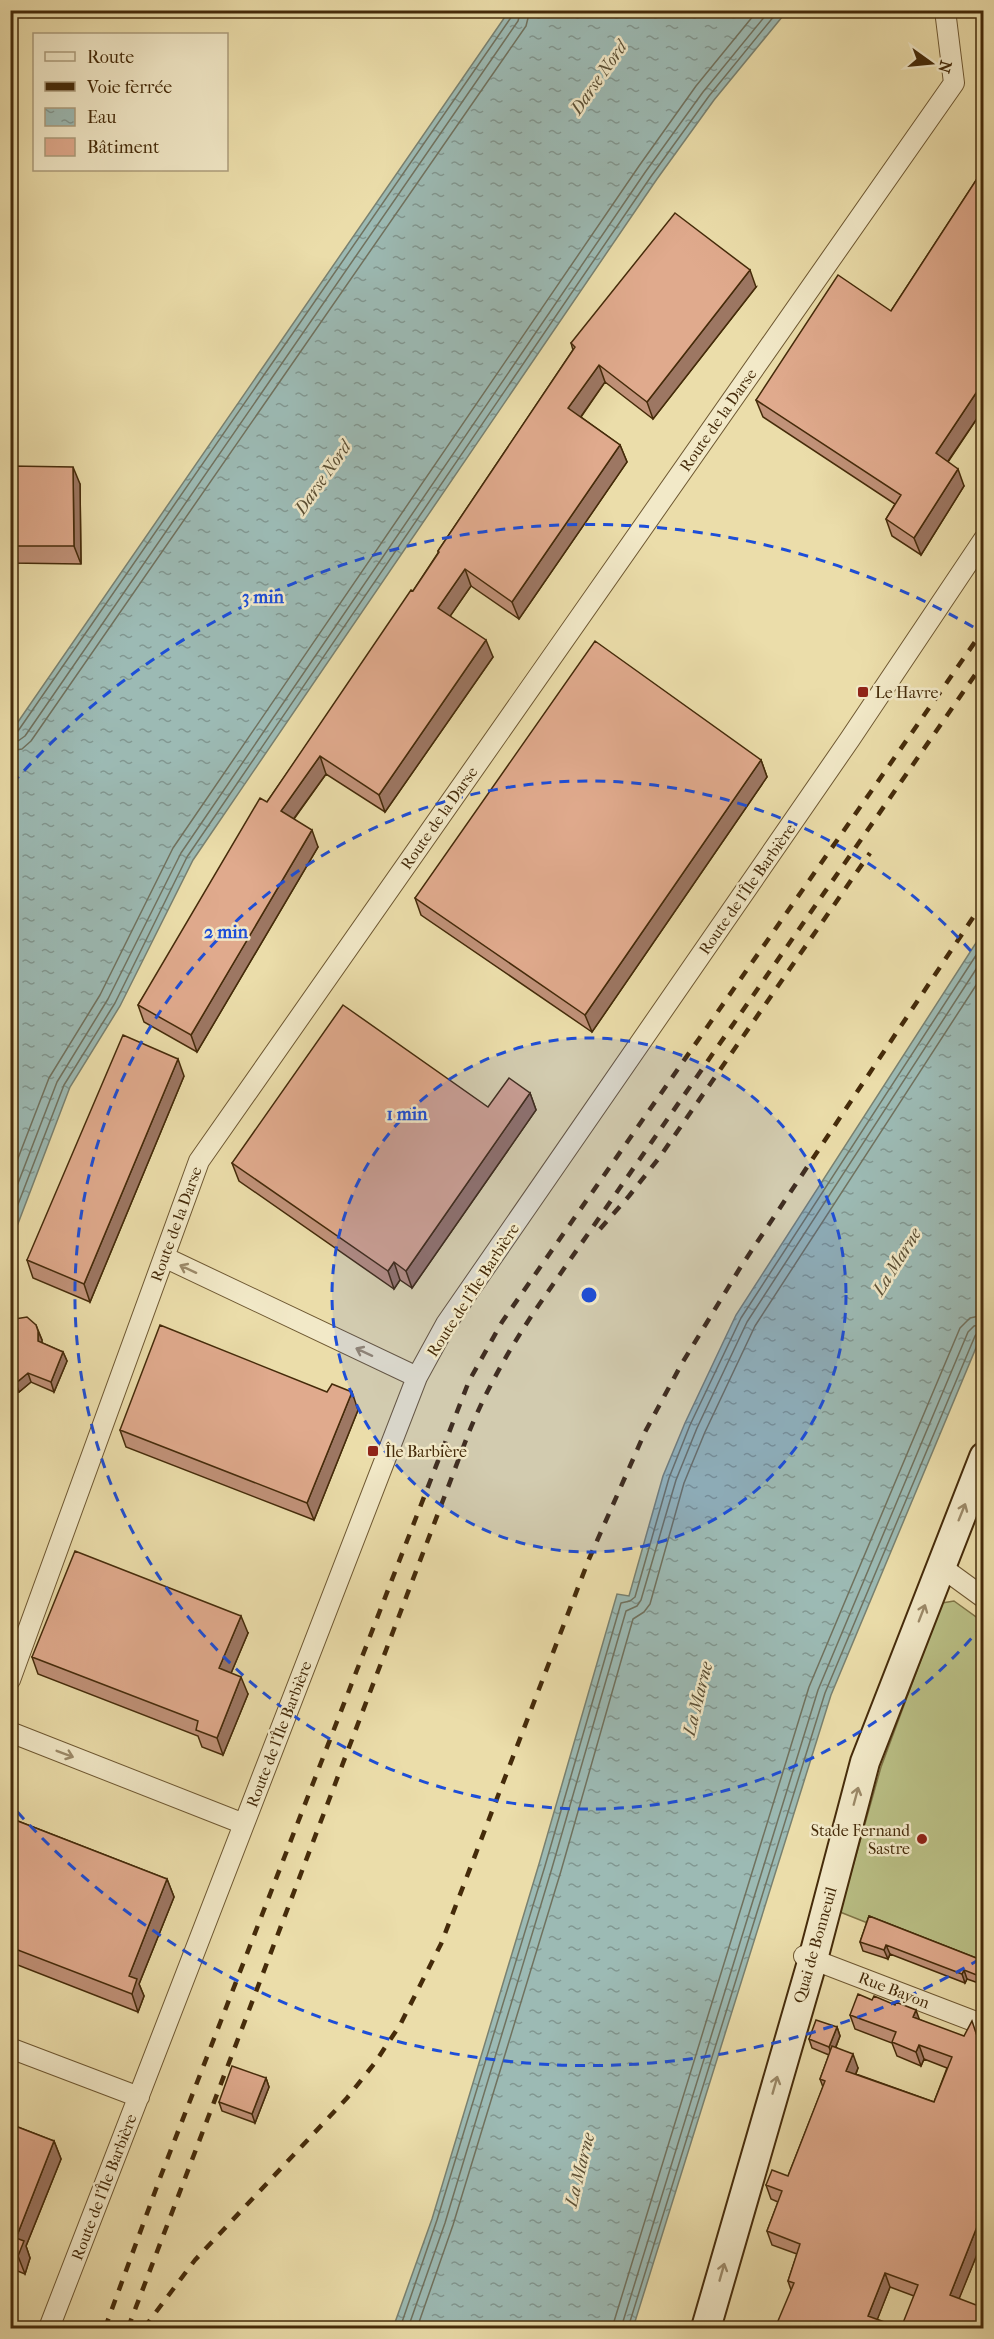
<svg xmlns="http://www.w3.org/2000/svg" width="994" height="2339" font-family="'IM FELL French Canon',serif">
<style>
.grass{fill:#bac086;stroke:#807648;stroke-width:1.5}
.water{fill:url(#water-ripples);stroke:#798170;stroke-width:1.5}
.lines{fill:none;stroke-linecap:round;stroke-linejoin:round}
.shore{stroke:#70725f;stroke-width:1.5}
.street-casing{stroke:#6e5832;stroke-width:22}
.secondary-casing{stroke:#452b0a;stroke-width:32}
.street{stroke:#f2e9c8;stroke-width:20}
.secondary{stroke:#f2e9c8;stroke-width:28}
.rail{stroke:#452b0a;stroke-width:4.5;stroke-dasharray:10 10;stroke-linecap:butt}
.wall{fill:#c19279;stroke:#452b0a;stroke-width:1.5}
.shaded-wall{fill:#9d7763;stroke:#452b0a;stroke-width:1.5}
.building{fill:#e0aa8d;stroke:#452b0a;stroke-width:1.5}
.oneway{stroke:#9c8a69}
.ring{fill:none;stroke:#1d4ed8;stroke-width:3;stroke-dasharray:10 8}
.poi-dot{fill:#8f2418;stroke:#f2e9c8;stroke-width:2}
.labels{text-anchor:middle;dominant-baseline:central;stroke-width:5;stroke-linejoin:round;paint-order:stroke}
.street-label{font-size:16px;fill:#452b0a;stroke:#f2e9c8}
.poi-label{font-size:16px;fill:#452b0a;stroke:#f2e9c8;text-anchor:start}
.water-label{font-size:18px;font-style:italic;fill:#5b4f34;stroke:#f2e9c8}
.centre{fill:#1d4ed8;stroke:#f2e9c8;stroke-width:3}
.ring-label{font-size:18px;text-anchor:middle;font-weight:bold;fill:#1d4ed8;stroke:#f2e9c8;stroke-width:5;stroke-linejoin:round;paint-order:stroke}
</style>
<defs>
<pattern id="water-ripples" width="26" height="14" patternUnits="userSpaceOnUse" patternTransform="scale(1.5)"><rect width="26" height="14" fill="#9cbab4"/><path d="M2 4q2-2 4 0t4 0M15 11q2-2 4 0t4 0" fill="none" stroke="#819791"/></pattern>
</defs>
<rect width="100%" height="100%" fill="#ebddaa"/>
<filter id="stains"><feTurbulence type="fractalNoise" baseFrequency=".00333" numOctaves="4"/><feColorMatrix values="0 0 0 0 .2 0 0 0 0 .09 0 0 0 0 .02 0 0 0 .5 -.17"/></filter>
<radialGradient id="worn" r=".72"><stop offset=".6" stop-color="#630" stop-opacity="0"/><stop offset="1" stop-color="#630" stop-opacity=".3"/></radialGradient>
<path class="grass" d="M954 1601 983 1622V1969L840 1912 881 1767 942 1603Z"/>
<path class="water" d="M509 11H787L714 100 657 179 193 860 120 1006 70 1087 11 1242V732Z
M983 932V1331L831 1695 633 2328H393L432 2219 539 1864 617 1594 629 1596 663 1476 685 1423 736 1315Z"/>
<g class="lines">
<path class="shore" d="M10 735 18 731 512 16 514 10
M10 742 18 741 25 736 518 21 521 10
M10 751 22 749 31 741 526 26 530 10
M10 1179 49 1078 100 995 173 848 639 166 696 86 758 10
M10 1204 57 1082 108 999 181 853 646 171 703 92 770 10
M10 1225 64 1085 115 1003 187 857 652 175 709 96 779 10
M400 2328 437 2220 545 1866 621 1603 630 1601 635 1597 669 1478 690 1425 741 1318 984 943
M408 2328 445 2223 552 1868 626 1611 637 1606 641 1600 676 1480 697 1428 747 1322 984 957
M417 2328 453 2225 561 1871 633 1619 644 1612 650 1604 684 1483 705 1432 755 1326 984 973
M612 2328 809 1687 960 1328 970 1318 984 1315
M621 2328 818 1690 968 1332 974 1326 984 1324
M628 2328 825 1693 975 1336 978 1332 984 1331"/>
<g class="street-casing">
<path id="street" d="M164 1257 417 1377
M940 1566 984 1598
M10 1680 199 1161 954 83 945 10
M10 1732 244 1824
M804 1956 984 2025
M10 2048 139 2097
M49 2328 417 1377 446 1324 850 739 984 539"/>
</g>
<g class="secondary-casing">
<path id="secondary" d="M706 2328 813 1959 865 1762 984 1457"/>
</g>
<use href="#street" class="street"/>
<use href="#secondary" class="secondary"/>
<path class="rail" d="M600 1229 629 1196 659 1158 870 853
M105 2328 160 2178 469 1381 502 1322 984 629
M128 2328 469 1432C487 1388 510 1348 536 1309L984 662
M144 2328 195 2260 347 2098 374 2064 400 2025 441 1944 589 1559 645 1432 681 1365 740 1268 984 901"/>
</g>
<path class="wall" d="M984 168V408L948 462 964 486 921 555 892 536 886 519 895 504 763 417 756 400 891 311Z
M756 287 653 419 605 382 581 417 620 445 627 462 519 619 471 586 450 616 493 657 385 812 326 774 294 819 318 847 197 1052 144 1022 138 1005 267 802 413 591 438 553V551L573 350 571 343Z
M10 466 80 484 81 564 10 563Z
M761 760 767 777 592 1032 421 915 415 898Z
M184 1076 90 1302 33 1278 27 1260Z
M530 1093 536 1110 412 1288 400 1280 394 1289 239 1181 232 1163 488 1107Z
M10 1324 36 1325 42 1340V1343L63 1352 67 1361 54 1392 31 1382 19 1392 10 1394Z
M327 1392 358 1410 314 1520 126 1447 120 1430Z
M248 1633 231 1673 248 1694 223 1755 202 1747 198 1736 38 1674 32 1657Z
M10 1818 167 1879 174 1897 139 1984 144 1996 138 2012 10 1962Z
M869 1916 984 1961V1985L967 1979 965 1983 890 1954 888 1959 863 1951 860 1942Z
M872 2000 895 2005 920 2020 984 2047V2237L959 2298 914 2296 890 2287 877 2319 791 2290 788 2281 797 2254 772 2245 767 2231 778 2202 771 2199 766 2185 788 2176 823 2087 820 2079 829 2055 812 2048 809 2039 837 2027 840 2036 836 2047 858 2068 856 2074 934 2102 947 2068 924 2059 921 2066 897 2056 892 2043 855 2029 850 2015Z
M266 2078 269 2087 255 2123 222 2111 219 2102Z
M10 2124 54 2141 61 2159 26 2246 30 2258 25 2274 10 2268Z"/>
<path class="shaded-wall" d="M750 270 756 287 653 419 647 402Z
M599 365 605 382 575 425 568 408Z
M984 381V408L942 470 936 453Z
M620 445 627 462 519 619 512 602Z
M73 467 80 484 81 564 74 546Z
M958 469 964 486 921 555 914 538Z
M465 569 471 586 444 625 438 608Z
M486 640 493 657 385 812 379 795Z
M320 756 326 774 287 828 281 811Z
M761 760 767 777 592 1032 585 1015Z
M312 830 318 847 197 1052 191 1035Z
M178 1059 184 1076 90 1302 84 1284Z
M530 1093 536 1110 412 1288 406 1271Z
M394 1262 400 1280 394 1289 388 1271Z
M38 1331 42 1340 41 1350 38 1341Z
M63 1352 67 1361 54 1392 51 1382Z
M28 1373 31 1382 19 1392 16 1383Z
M352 1392 358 1410 314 1520 307 1503Z
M241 1616 248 1633 226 1685 219 1668Z
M241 1677 248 1694 223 1755 217 1738Z
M167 1879 174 1897 139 1984 144 1996 138 2012 132 1994 129 1976Z
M886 1945 890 1954 888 1959 884 1950Z
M964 1970 967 1979 965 1983 962 1974Z
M916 2010 921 2024 913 2017Z
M837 2027 840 2036 832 2056 829 2047Z
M919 2045 924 2059 921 2066 916 2052Z
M853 2054 858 2068 851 2085 846 2071Z
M266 2078 269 2087 255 2123 252 2114Z
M54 2141 61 2159 26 2246 30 2258 25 2274 18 2256 16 2238Z
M984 2209V2237L955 2309 950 2295Z
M885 2273 890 2287 874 2328 868 2316Z"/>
<path class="building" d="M984 168V381L936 453 958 469 914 538 886 519 901 495 756 400 838 275 891 311Z
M675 213 750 270 647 402 599 365 568 408 620 445 512 602 465 569 438 608 486 640 379 795 320 756 281 811 312 830 191 1035 138 1005 260 798 267 802 411 590 413 591 439 552 438 551 575 347 571 343Z
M10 466 73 467 74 546H10Z
M595 641 761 760 585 1015 415 898Z
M343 1005 488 1107 509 1078 530 1093 406 1271 394 1262 388 1271 232 1163Z
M123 1035 178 1059 84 1284 27 1260Z
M27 1317 36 1325 38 1331V1341L63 1352 51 1382 28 1373 16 1383 10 1384V1324L15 1319Z
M160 1325 327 1392 332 1384 352 1392 307 1503 120 1430Z
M75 1551 241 1616 219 1668 241 1677 217 1738 196 1730 198 1721 32 1657Z
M10 1818 167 1879 129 1976 137 1979 132 1994 10 1947Z
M869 1916 984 1961V1978L964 1970 962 1974 886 1945 884 1950 860 1942Z
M858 1994 872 2000 874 1996 895 2005 896 2002 916 2010 913 2017 964 2036 972 2021 980 2045 984 2047V2209L950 2295 984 2308V2328H901L918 2285 885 2273 868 2316 901 2328H775L794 2283 788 2281 800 2244 767 2231 782 2191 766 2185 772 2170 788 2176 825 2081 820 2079 832 2046 853 2054 846 2071 934 2102 952 2057 919 2045 916 2052 892 2042 896 2032 850 2015Z
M816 2020 837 2027 829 2047 809 2039Z
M232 2066 266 2078 252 2114 219 2102Z
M10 2124 54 2141 16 2238 24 2241 18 2256 10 2253Z"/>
<defs><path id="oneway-shaft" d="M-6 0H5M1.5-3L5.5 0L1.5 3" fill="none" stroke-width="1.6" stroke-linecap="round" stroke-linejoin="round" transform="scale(1.5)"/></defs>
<g class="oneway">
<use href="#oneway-shaft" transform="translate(188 1269) rotate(-155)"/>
<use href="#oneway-shaft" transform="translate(364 1352) rotate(-155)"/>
<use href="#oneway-shaft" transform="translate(962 1512) rotate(-68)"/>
<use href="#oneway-shaft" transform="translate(922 1613) rotate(-69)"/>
<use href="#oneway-shaft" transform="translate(65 1754) rotate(21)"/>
<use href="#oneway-shaft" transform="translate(856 1796) rotate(-75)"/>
<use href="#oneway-shaft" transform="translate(775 2085) rotate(-74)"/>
<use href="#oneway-shaft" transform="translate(722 2272) rotate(-74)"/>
</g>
<circle cx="589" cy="1295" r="257" fill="#1d4ed8" fill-opacity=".12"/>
<g class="ring">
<circle cx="589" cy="1295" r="257"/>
<path d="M983 1625A514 514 0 1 1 983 965"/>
<path d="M980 1959A771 771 0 0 1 12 1806M12 784A771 771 0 0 1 980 631"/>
</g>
<g class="poi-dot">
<rect x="857" y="686" width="12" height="12" rx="3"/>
<rect x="367" y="1445" width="12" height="12" rx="3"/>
<circle cx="922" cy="1839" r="6"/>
</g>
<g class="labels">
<g class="street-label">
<text transform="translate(718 420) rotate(-55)">Route de la Darse</text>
<text transform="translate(439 818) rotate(-55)">Route de la Darse</text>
<text transform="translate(747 889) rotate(-55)">Route de l'Île Barbière</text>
<text transform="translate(176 1224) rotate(-70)">Route de la Darse</text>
<text transform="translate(473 1290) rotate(-57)">Route de l'Île Barbière</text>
<text transform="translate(279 1734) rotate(-69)">Route de l'Île Barbière</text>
<text transform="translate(815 1945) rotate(-74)">Quai de Bonneuil</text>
<text transform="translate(894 1990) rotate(21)">Rue Bayon</text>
<text transform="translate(104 2187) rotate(-69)">Route de l'Île Barbière</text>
</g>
<g class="poi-label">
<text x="875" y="692">Le Havre</text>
<text x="385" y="1451">Île Barbière</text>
<text x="910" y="1830" text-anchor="end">Stade Fernand<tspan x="910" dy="18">Sastre</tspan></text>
</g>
<g class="water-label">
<text transform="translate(599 78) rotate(-55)">Darse Nord</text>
<text transform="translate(323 478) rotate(-55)">Darse Nord</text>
<text transform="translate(897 1262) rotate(-58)">La Marne</text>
<text transform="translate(698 1699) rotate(-76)">La Marne</text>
<text transform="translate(580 2170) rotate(-76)">La Marne</text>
</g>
</g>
<circle cx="589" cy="1295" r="9" class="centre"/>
<g class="ring-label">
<text x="263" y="603">3 min</text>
<text x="226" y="938">2 min</text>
<text x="407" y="1120">1 min</text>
</g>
<rect width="994" height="2339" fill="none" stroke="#ebddaa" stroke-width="36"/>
<rect x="12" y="12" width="970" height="2315" fill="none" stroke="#452b0a" stroke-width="3"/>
<rect x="18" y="18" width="958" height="2303" fill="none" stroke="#452b0a" stroke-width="1.5"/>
<rect x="33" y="33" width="195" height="138" fill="#f2e9c8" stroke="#ad9d7c" stroke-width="1.5"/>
<rect x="45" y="52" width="30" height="9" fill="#f2e9c8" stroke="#ad9d7c" stroke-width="1.5"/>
<text x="87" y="63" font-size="18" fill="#452b0a">Route</text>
<rect x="45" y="82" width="30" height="9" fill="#452b0a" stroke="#ad9d7c" stroke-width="1.5"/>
<text x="87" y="93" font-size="18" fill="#452b0a">Voie ferrée</text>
<rect x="45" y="108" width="30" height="18" fill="url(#water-ripples)" stroke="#ad9d7c" stroke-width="1.5"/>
<text x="87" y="123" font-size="18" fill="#452b0a">Eau</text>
<rect x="45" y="138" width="30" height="18" fill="#e0aa8d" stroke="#ad9d7c" stroke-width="1.5"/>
<text x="87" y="153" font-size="18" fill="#452b0a">Bâtiment</text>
<g transform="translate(931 63) rotate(105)" stroke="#f2e9c8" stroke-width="4.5" paint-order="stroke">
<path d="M0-4.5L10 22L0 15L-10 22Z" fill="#452b0a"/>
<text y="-9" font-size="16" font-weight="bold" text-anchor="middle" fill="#452b0a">N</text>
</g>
<rect width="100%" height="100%" filter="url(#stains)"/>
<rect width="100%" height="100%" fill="url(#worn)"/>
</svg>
